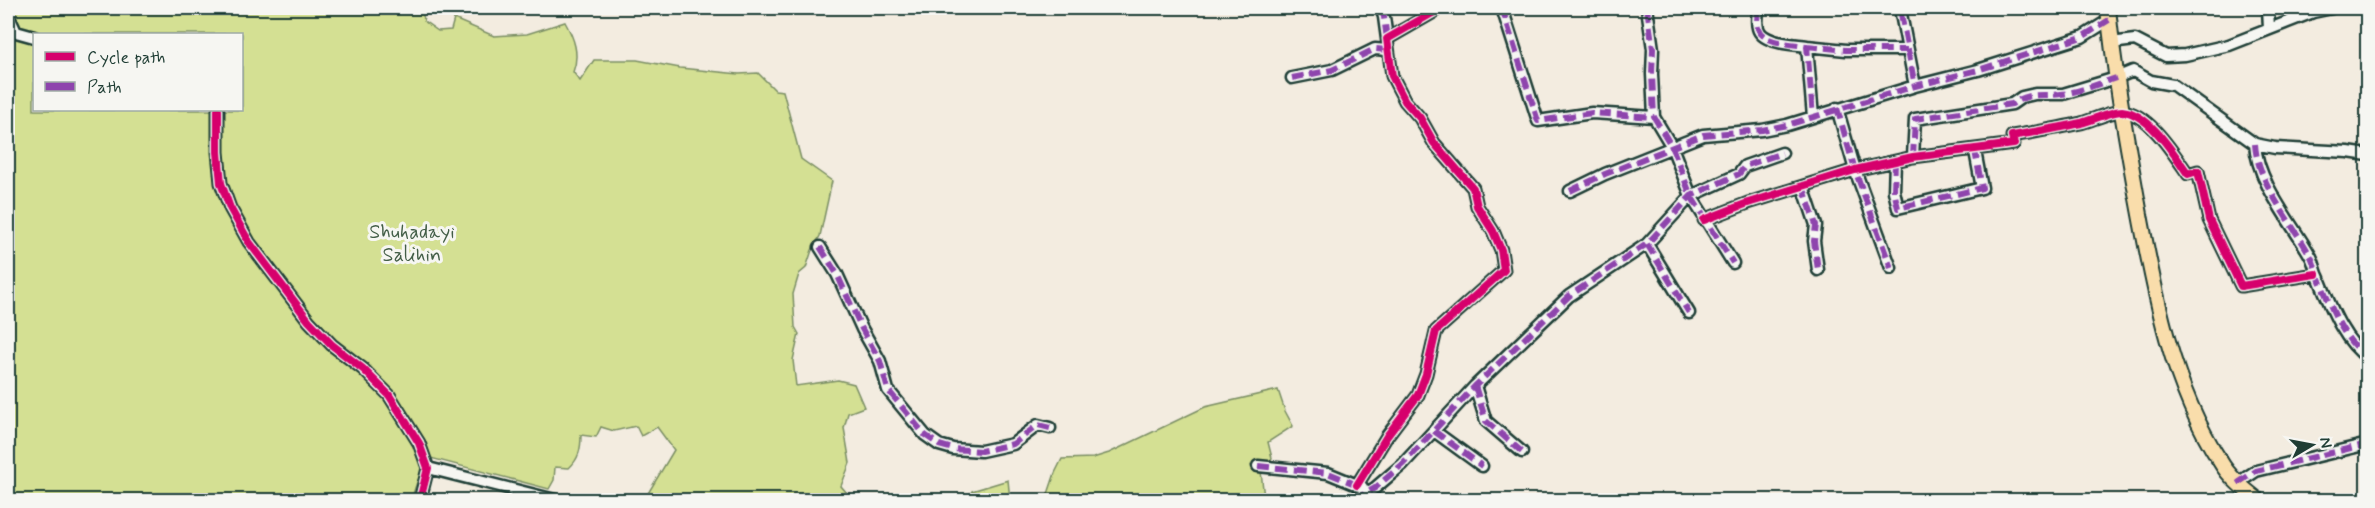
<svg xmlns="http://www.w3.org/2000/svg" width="2375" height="508" font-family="Mynerve,sans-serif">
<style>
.green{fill:#d4e093;stroke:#7a8e64;stroke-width:1.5;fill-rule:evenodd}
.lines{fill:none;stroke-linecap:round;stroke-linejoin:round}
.minor-casing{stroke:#1f3d34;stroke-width:15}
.major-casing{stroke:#1f3d34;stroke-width:18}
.minor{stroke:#f6f6f2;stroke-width:10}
.major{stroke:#f9ddab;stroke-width:14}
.quiet{stroke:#8e44ad;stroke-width:6;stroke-dasharray:12 6;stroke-linecap:butt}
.cycleway-casing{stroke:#f6f6f2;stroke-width:11}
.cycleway{stroke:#d6006c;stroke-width:8}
.labels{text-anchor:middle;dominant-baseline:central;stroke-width:6;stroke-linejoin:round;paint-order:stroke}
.park-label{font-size:20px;fill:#435e47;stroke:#f6f6f2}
</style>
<rect width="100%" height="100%" fill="#f3ece0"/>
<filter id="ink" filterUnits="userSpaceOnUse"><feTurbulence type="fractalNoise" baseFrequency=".0167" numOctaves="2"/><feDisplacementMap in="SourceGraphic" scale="12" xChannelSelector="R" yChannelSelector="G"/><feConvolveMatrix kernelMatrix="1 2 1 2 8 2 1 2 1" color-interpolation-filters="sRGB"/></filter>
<g filter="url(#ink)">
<path class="green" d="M8 8H388L391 12 409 8H422L424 21 438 31 451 30 454 19 494 36 527 34 565 22C574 38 580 54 573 72L580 81 594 60H637L680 68 739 74 758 73 775 90 783 91 801 159 832 181 820 236 812 250 806 268 799 274 793 294 795 327 799 334 793 360 796 386 838 380 854 384 864 407 848 413 844 428 850 463 841 486 853 500H644L674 450 657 427 641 436 636 426 614 431 601 427 596 437 581 435C581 449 579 459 569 468L555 467 554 480 549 489 431 458 417 482 411 500H8ZM34 34H242V110H34Z
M1278 390 1285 411 1293 426 1268 442 1272 458 1261 471 1264 498H1269L1270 500H1046L1055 473 1062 459 1093 458 1109 453 1205 407Z
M1008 480 1010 500H967L972 491Z"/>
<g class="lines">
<g class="minor-casing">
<path id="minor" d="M1381 8 1384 17 1387 39
M1502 8 1538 121 1592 113 1654 117
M1647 8 1653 49 1652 74 1654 117 1672 147 1691 196 1733 263
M1758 8C1758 14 1756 22 1758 28 1762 44 1794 44 1807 46L1813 117
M2268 8 2269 29
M1901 14 1915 86
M8 15 16 32 34 37
M2111 43 2135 40 2166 56 2185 55 2229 45 2313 12 2332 8
M1807 46 1846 50H1907
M1292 78 1332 70 1375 49 1387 50
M1837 108 1855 170 1891 268
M218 110V152L221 183 230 208 249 242 309 321 332 345 363 369 389 395 419 443 428 468 420 500
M2255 144C2257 182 2292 223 2310 255 2314 261 2315 270 2318 276 2330 304 2342 340 2368 358
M1913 157 1915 119 2012 104 2022 97 2035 94H2063L2116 78 2133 71 2151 81 2173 85 2255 144 2275 148 2348 152 2368 155
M1895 161 1894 191 1898 208 1982 188 1975 151
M1803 186 1816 225 1814 241 1818 270
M1570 191 1605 174 1703 135 1762 130 1787 125 1915 86 1978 70 2082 37 2109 20
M1704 220 1748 203 1855 170 1913 157 2014 144 2012 136C2035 132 2059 128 2081 123 2092 120 2112 111 2122 111 2149 113 2174 154 2188 174L2198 171 2209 220 2241 286 2316 274
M1647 244 1689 313
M820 247 837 274 862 329 880 361 888 390 925 435 939 445 953 449 981 451 1013 444 1038 425 1050 428
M1475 386 1486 421 1522 452
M1434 431 1482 466
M1258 466 1328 473 1362 487
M428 468 555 500
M2238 483 2256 471 2368 444
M1357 485 1387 436 1418 395 1426 374 1436 331 1504 270 1501 250 1493 231 1477 206 1473 188 1434 143 1420 118 1405 101 1392 76 1387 39 1434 12 1436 8
M1354 500 1375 488 1403 464 1475 386 1569 296 1647 244 1691 196 1739 174 1745 166 1782 153"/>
</g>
<g class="major-casing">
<path id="major" d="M2108 8C2114 70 2125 131 2136 193 2153 284 2169 382 2220 461 2229 477 2244 489 2258 500"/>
</g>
<use href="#minor" class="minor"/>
<use href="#major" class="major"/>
<path class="quiet" d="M1381 8 1384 17 1387 39
M1502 8 1538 121 1592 113 1654 117
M1647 8 1653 49 1652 74 1654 117 1672 147 1691 196 1733 263
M1758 8C1758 14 1756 22 1758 28 1762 44 1794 44 1807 46L1813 117
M1901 14 1915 86
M1807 46 1846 50H1907
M1292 78 1332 70 1375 49 1387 50
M1837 108 1855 170 1891 268
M2255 144C2257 182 2292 223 2310 255 2314 261 2315 270 2318 276 2330 304 2342 340 2368 358
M1913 157 1915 119 2012 104C2031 91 2040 97 2061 94 2079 92 2098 84 2116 78
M1895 161 1894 191 1898 208 1982 188 1975 151
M1803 186 1816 225 1814 241 1818 270
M1570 191 1605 174 1703 135 1762 130 1787 125 1915 86 1978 70 2082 37 2109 20
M1647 244 1689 313
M820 247 837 274 862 329 880 361 888 390 925 435 939 445 953 449 981 451 1013 444 1038 425 1050 428
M1475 386 1486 421 1522 452
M1434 431 1482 466
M1258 466 1328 473 1360 486
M2238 483 2256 471 2368 444
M1354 500 1375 488 1403 464 1475 386 1569 296 1647 244 1691 196 1739 174 1745 166 1782 153"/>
<g class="cycleway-casing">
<path id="cycleway" d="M218 110V152L221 183 230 208 249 242 309 321 332 345 363 369 389 395 419 443 428 468 420 500
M1704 220 1748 203 1855 170 1913 157 2014 144 2012 136C2035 132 2059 128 2081 123 2092 120 2112 111 2122 111 2149 113 2174 154 2188 174L2198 171 2209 220 2241 286 2316 274
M1357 485 1387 436 1418 395 1426 374 1436 331 1504 270 1501 250 1493 231 1477 206 1473 188 1434 143 1420 118 1405 101 1392 76 1387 39 1434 12 1436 8"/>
</g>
<use href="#cycleway" class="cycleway"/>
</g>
</g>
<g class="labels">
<g class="park-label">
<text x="412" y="232">Shuhadayi<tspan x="412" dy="23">Salihin</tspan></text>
</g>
</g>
<rect width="2375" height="508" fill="none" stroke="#f6f6f2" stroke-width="30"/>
<rect x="15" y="15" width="2345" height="478" fill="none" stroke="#1f3d34" stroke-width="2" filter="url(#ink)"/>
<rect x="33" y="33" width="210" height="78" fill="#f6f6f2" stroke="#a0aca6" stroke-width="1.5"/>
<rect x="45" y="52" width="30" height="9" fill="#d6006c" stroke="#a0aca6" stroke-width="1.5"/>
<text x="87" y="63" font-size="18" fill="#1f3d34">Cycle path</text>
<rect x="45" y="82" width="30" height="9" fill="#8e44ad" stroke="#a0aca6" stroke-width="1.5"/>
<text x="87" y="93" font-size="18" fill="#1f3d34">Path</text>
<g transform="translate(2312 445) rotate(80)" stroke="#f6f6f2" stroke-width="4.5" paint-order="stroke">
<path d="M0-4.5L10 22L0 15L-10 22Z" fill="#1f3d34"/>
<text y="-9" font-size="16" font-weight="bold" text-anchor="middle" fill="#1f3d34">N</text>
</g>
</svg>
